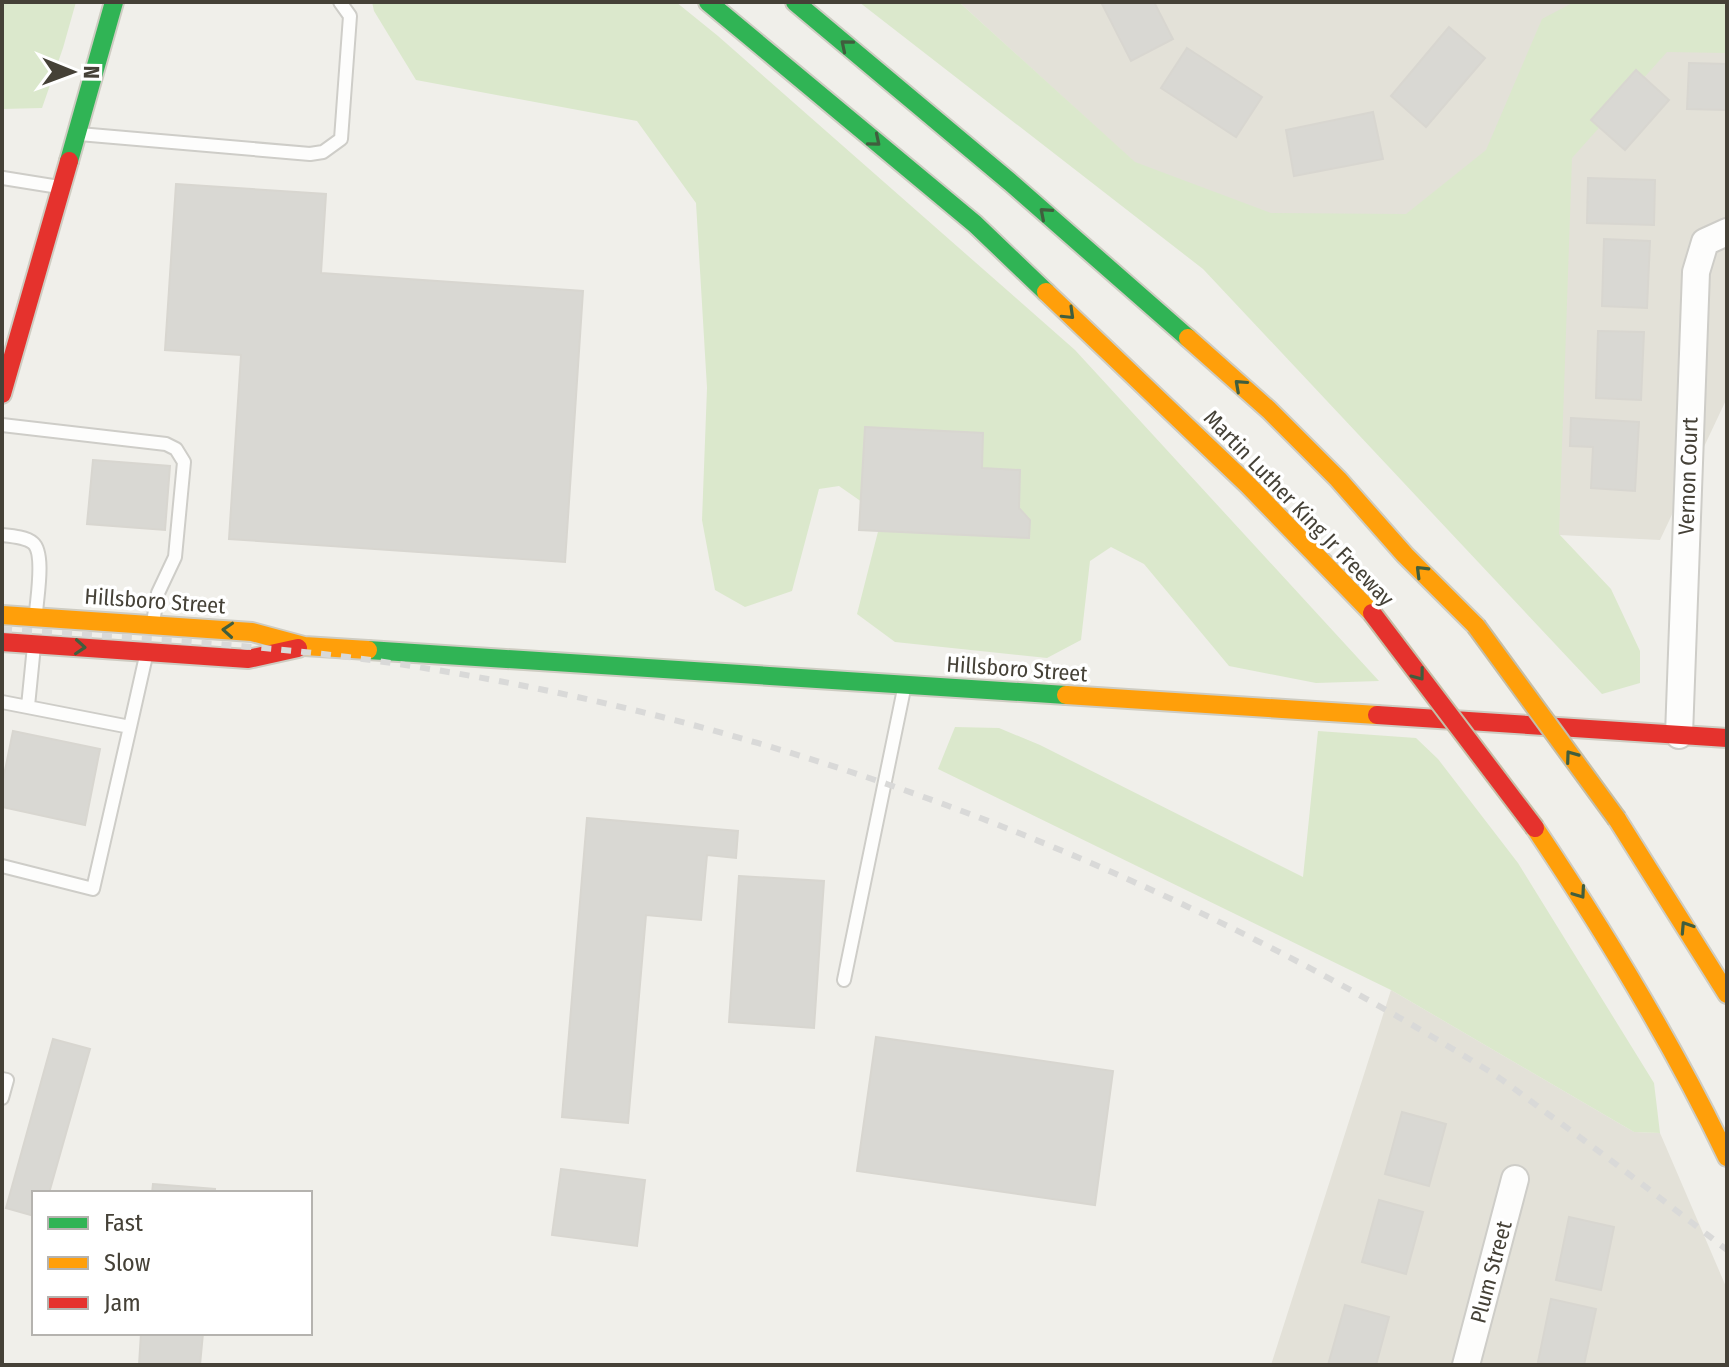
<svg xmlns="http://www.w3.org/2000/svg" width="1729" height="1367" font-family="'Fira Sans Condensed',sans-serif">
<style>
.residential{fill:#e3e1d8}
.green{fill:#dbe8cc}
.building{fill:#d9d8d3;stroke:#d8d6d0;stroke-width:2}
.lines{fill:none;stroke-linecap:round;stroke-linejoin:round}
.lane-casing{stroke:#cecdc8;stroke-width:16}
.street-casing{stroke:#cecdc8;stroke-width:30}
.fast-casing{stroke:#ceccc2;stroke-width:22}
.slow-casing{stroke:#ceccc2;stroke-width:22}
.jam-casing{stroke:#ceccc2;stroke-width:22}
.lane{stroke:#fdfdfc;stroke-width:12}
.street{stroke:#fdfdfc;stroke-width:26}
.fast{stroke:#30b455;stroke-width:18}
.slow{stroke:#ff9f0a;stroke-width:18}
.jam{stroke:#e5322d;stroke-width:18}
.rail{stroke:#d9d9d8;stroke-width:6;stroke-dasharray:10 10;stroke-linecap:butt}
.slow-bridge-casing{stroke:#c5bea8;stroke-width:22;stroke-linecap:butt}
.jam-bridge-casing{stroke:#c5bea8;stroke-width:22;stroke-linecap:butt}
.slow-bridge{stroke:#ff9f0a;stroke-width:18}
.jam-bridge{stroke:#e5322d;stroke-width:18}
.oneway{stroke:#405e3e}
.labels{text-anchor:middle;dominant-baseline:central;stroke-width:7;stroke-linejoin:round;paint-order:stroke}
.street-label{font-size:22px;fill:#454137;stroke:#fff}
</style>
<rect width="100%" height="100%" fill="#f0efea"/>
<path class="residential" d="M959 2H1727V398L1660 540 1559 535 1134 162Z
M1391 990 1634 1132 1660 1133 1727 1289V1365H1271Z"/>
<path class="green" d="M2 2H76L63 48 42 108 2 109Z
M372 2H676L718 36 1075 350 1379 681 1316 683 1229 666 1144 564 1111 547 1090 561 1081 640 1047 658 895 642 857 614 882 516 839 486 819 489 792 591 745 607 715 590 702 520 707 388 696 203 637 121 416 80 374 11Z
M859 2H959L1135 162 1271 213 1406 214 1486 150 1542 19 1574 2H1727V53L1667 52 1572 158 1559 534 1611 589 1640 651V683L1602 694 1203 269Z
M955 727 999 728 1040 745 1303 877 1318 731 1416 738 1438 759 1518 863 1654 1083 1660 1133 1634 1132 1391 990 938 769Z"/>
<path class="building" d="M1101 2H1154L1173 39 1131 61Z
M1449 27 1485 58 1426 127 1391 96Z
M1187 48 1262 97 1236 137 1161 88Z
M1689 63 1727 64V110L1687 109Z
M1636 70 1669 100 1625 150 1591 120Z
M1373 112 1383 159 1294 176 1286 130Z
M1588 178 1655 180 1654 225 1587 223Z
M176 184 326 194 321 273 583 291 565 562 229 539 241 355 165 350Z
M1604 239 1650 241 1647 308 1602 306Z
M1598 331 1644 332 1641 400 1596 398Z
M1571 418 1639 422 1635 491 1591 488 1593 447 1570 446Z
M865 427 983 433 982 468 1020 470 1019 508 1030 520 1029 538 859 530Z
M93 460 170 466 165 530 87 524Z
M13 731 100 749 85 825 2 807V785Z
M587 818 738 831 736 858 707 855 701 920 646 915 628 1123 562 1117Z
M739 876 824 881 814 1028 729 1022Z
M876 1037 1113 1071 1095 1205 857 1171Z
M53 1039 90 1049 49 1193H34V1216L6 1208Z
M1402 1112 1446 1124 1429 1186 1385 1174Z
M561 1169 645 1180 637 1246 552 1235Z
M153 1184 215 1189V1193H152Z
M1379 1200 1423 1212 1406 1274 1362 1262Z
M1569 1217 1614 1227 1601 1290 1556 1280Z
M1551 1299 1596 1309 1584 1365H1551L1538 1362Z
M1345 1305 1389 1317 1376 1365H1328Z
M141 1333H203L200 1365H139Z"/>
<g class="lines">
<g class="lane-casing">
<path id="lane" d="M79 134 310 154 323 152 341 139 350 16 340 2
M3 178 59 187
M2 425 166 444 176 449 184 462 175 557 158 593 153 622
M2 535C12 536 26 537 33 543 45 553 37 597 36 613
M2 702 130 727 93 889 2 866
M28 706 34 646
M130 727 146 656
M844 980 904 689
M2 1079 7 1080 2 1098"/>
</g>
<g class="street-casing">
<path id="street" d="M1679 735 1696 272 1705 242 1727 232
M1466 1365 1515 1179"/>
</g>
<g class="fast-casing">
<path id="fast" d="M708 2 975 224 1046 292
M795 2 1010 182 1188 338
M69 161 114 2
M368 650 1066 695"/>
</g>
<g class="slow-casing">
<path id="slow" d="M1046 292 1248 485 1372 613
M1188 338 1269 410 1338 479 1405 555 1476 626
M2 615 252 632 304 646 368 650
M1066 695 1377 715
M1617 819 1727 994
M1535 828C1606 934 1672 1042 1727 1157"/>
</g>
<g class="jam-casing">
<path id="jam" d="M2 394 69 161
M2 642 248 659 298 648
M1377 715 1727 738"/>
</g>
<use href="#lane" class="lane"/>
<use href="#street" class="street"/>
<use href="#fast" class="fast"/>
<use href="#slow" class="slow"/>
<use href="#jam" class="jam"/>
<path class="rail" d="M2 629C118 637 233 643 348 657 749 709 1135 853 1479 1065 1503 1079 1525 1097 1548 1114 1609 1158 1668 1204 1727 1250"/>
<g class="slow-bridge-casing">
<path id="slow-bridge" d="M1476 626 1617 819"/>
</g>
<g class="jam-bridge-casing">
<path id="jam-bridge" d="M1372 613 1535 828"/>
</g>
<use href="#slow-bridge" class="slow-bridge"/>
<use href="#jam-bridge" class="jam-bridge"/>
</g>
<defs><path id="oneway-chevron" d="M-2-3.5L2.5 0L-2 3.5" fill="none" stroke-width="1.6" stroke-linecap="round" stroke-linejoin="round" transform="scale(2)"/></defs>
<g class="oneway">
<use href="#oneway-chevron" transform="translate(846 45) rotate(-140)"/>
<use href="#oneway-chevron" transform="translate(875 141) rotate(40)"/>
<use href="#oneway-chevron" transform="translate(1045 213) rotate(-139)"/>
<use href="#oneway-chevron" transform="translate(1069 314) rotate(44)"/>
<use href="#oneway-chevron" transform="translate(1240 385) rotate(-138)"/>
<use href="#oneway-chevron" transform="translate(1421 571) rotate(-135)"/>
<use href="#oneway-chevron" transform="translate(228 630) rotate(-176)"/>
<use href="#oneway-chevron" transform="translate(80 647) rotate(4)"/>
<use href="#oneway-chevron" transform="translate(1419 675) rotate(53)"/>
<use href="#oneway-chevron" transform="translate(1571 756) rotate(-126)"/>
<use href="#oneway-chevron" transform="translate(1580 893) rotate(55)"/>
<use href="#oneway-chevron" transform="translate(1686 927) rotate(-123)"/>
</g>
<g class="labels">
<g class="street-label">
<text transform="translate(1688 476) rotate(-88)">Vernon Court</text>
<text transform="translate(1299 508) rotate(46)">Martin Luther King Jr Freeway</text>
<text transform="translate(155 601) rotate(4)">Hillsboro Street</text>
<text transform="translate(1017 669) rotate(4)">Hillsboro Street</text>
<text transform="translate(1491 1272) rotate(-75)">Plum Street</text>
</g>
</g>
<rect width="1729" height="1367" fill="none" stroke="#454137" stroke-width="8"/>
<rect x="32" y="1191" width="280" height="144" fill="#ffffff" stroke="#b5b3af" stroke-width="2"/>
<rect x="48" y="1217" width="40" height="12" fill="#30b455" stroke="#b5b3af" stroke-width="2"/>
<text x="104" y="1231" font-size="24" fill="#454137">Fast</text>
<rect x="48" y="1257" width="40" height="12" fill="#ff9f0a" stroke="#b5b3af" stroke-width="2"/>
<text x="104" y="1271" font-size="24" fill="#454137">Slow</text>
<rect x="48" y="1297" width="40" height="12" fill="#e5322d" stroke="#b5b3af" stroke-width="2"/>
<text x="104" y="1311" font-size="24" fill="#454137">Jam</text>
<g transform="translate(72 72) rotate(91)" stroke="#ffffff" stroke-width="6" paint-order="stroke">
<path d="M0-6L14 30L0 20L-14 30Z" fill="#454137"/>
<text y="-12" font-size="22" font-weight="bold" text-anchor="middle" fill="#454137">N</text>
</g>
</svg>
